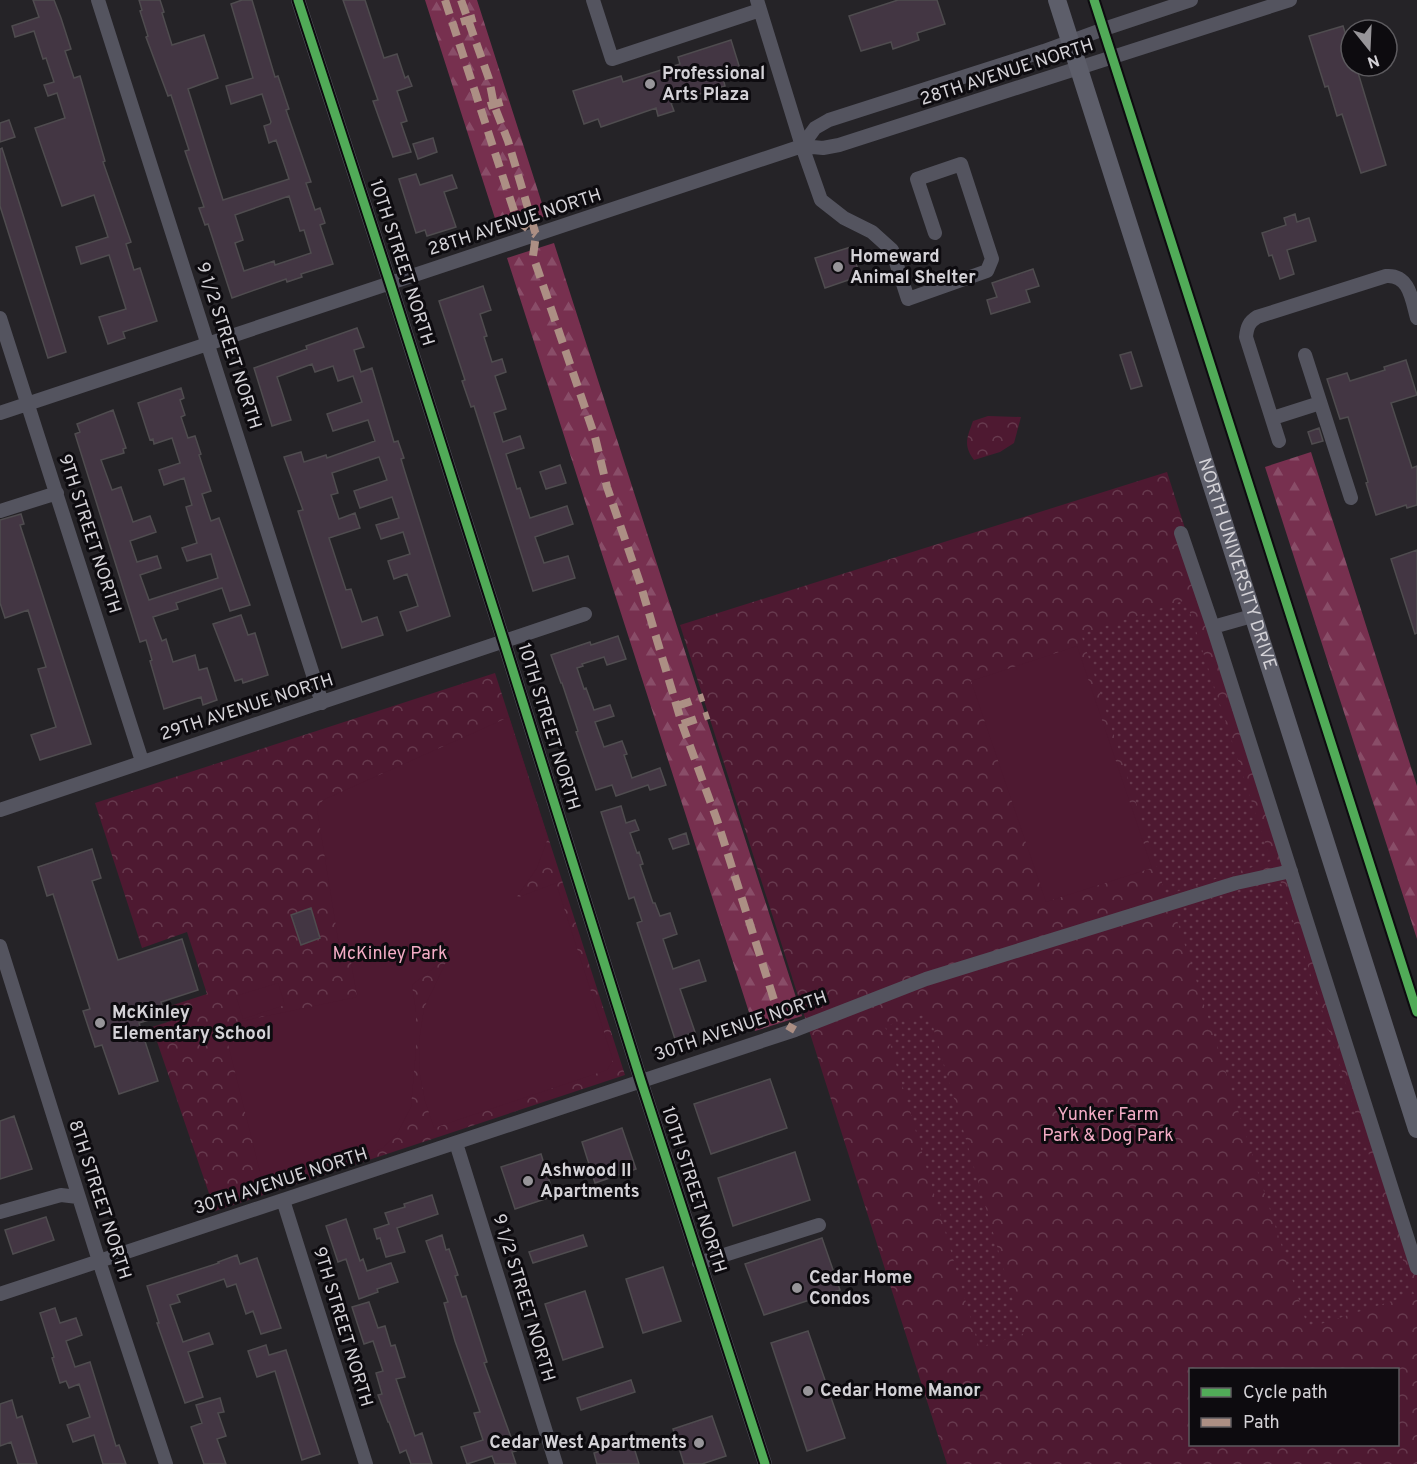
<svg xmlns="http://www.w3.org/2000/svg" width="1417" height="1464" font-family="Overpass,sans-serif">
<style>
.forest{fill:url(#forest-firs)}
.park{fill:url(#park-crowns);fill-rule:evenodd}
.garden{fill:url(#garden-dots)}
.pitch{fill:#4e1931}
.building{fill:#433643;stroke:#4f4c4f;stroke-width:1.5;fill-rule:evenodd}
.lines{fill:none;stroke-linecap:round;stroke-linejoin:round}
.minor{stroke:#54545f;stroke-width:14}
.major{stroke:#5d5e6a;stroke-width:18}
.quiet{stroke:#ac8f84;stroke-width:8;stroke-dasharray:15 8;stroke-linecap:butt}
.cycleway-casing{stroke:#0d0b0f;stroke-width:13}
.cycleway{stroke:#51ab58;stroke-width:9}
.poi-dot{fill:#979599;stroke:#0d0b0f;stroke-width:2}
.labels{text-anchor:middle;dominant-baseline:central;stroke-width:6;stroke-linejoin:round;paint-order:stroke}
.street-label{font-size:18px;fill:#d4d2d7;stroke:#0d0b0f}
.poi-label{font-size:18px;font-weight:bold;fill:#d4d2d7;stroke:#0d0b0f;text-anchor:start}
.park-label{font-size:18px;fill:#f3acc5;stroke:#0d0b0f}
</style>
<defs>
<pattern id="forest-firs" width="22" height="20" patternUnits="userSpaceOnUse" patternTransform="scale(1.5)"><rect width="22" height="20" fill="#77304f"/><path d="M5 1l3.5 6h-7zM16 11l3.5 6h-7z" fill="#894d68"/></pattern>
<pattern id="park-crowns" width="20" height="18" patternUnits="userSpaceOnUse" patternTransform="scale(1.5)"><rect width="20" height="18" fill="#4e1931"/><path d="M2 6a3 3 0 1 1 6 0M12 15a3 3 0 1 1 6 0" fill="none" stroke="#673a4e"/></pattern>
<pattern id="garden-dots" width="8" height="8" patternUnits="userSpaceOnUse" patternTransform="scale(1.5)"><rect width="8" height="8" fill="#4e1931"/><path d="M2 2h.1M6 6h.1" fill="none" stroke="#673a4e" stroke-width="1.8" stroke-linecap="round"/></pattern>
</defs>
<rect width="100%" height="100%" fill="#252327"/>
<path class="forest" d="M425 0H477L546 216 499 231Z
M554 243 802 1016 755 1031 507 258Z
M1311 452 1417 786V939L1265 467Z"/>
<path class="park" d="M988 416 1021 417 1014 443 1000 452 974 460C963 445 967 438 973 421Z
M1167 472 1417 1255V1464H947L680 625ZM1190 1370H1398V1444H1190Z
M495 673 625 1075 215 1211 152 1027 174 1020 170 1006 207 994 187 932 142 948 95 803Z"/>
<path class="garden" d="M1186 600 1271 861 1166 895 1081 634Z
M1279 877 1414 1294 1308 1328 1174 911Z
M929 1013 1023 1335 979 1347 885 1026Z"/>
<path class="pitch" d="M1077 646 1152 868 1046 902 971 681Z
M509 717 548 838 537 868 516 898 556 883 613 1060 607 1070 434 1128 425 1101 420 1075 419 1042 424 1008 449 956 412 985 416 1012V1049L411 1107 398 1132 383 1148 264 1188 225 1032 233 1023 357 997 348 944 339 945 317 809 323 800Z
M278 983 285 1005 243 1019 236 996Z"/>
<path class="building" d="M33 0H54L61 18 71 49 65 51 74 78 80 76 105 161 103 162 131 242 126 244 134 270 140 268 157 321 123 332 125 338 108 344 99 317 126 309 109 255 81 264 76 247 108 237 94 195 62 206 35 128 65 118 57 93 48 96 44 85 54 82 46 58 43 59 34 31 15 37 12 26 39 17Z
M139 0H160L164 12 162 13 172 45 204 35 218 78 188 89 223 200 289 179 276 140 269 143 264 126 270 124 271 122 262 94 231 104 226 86 253 78 231 4 242 0H252L275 77 278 76 289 109 286 110 311 182 306 183 315 210 320 208 325 223 320 225 333 264 301 274 302 277 287 282 286 279 232 298 208 224 205 225 199 208 204 207 185 151 189 150 171 95 168 96 146 37 148 36 140 11 142 10ZM289 196 300 231 304 230 311 253 275 265 274 261 244 271 235 243 243 240 235 215Z
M343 0H365L384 58 397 54 405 78 408 76 412 86 397 91 407 121 401 123 411 152 393 157 373 101 378 100Z
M898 0H937L945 24 917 33 919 40 893 49 891 42 861 51 849 16Z
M1343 26 1351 51V66H1356L1386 165 1361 173 1342 114 1337 116 1328 86 1325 87 1309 36Z
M731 40 741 72 723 78 725 86 671 103 674 111 658 116 656 108 601 127 598 119 584 124 573 91 621 76 623 82 680 64 678 57Z
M9 120 15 137 0 142V123Z
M433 138 437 152 418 159 413 144Z
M2 148 66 352 48 358 0 206V149Z
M416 174 420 185 452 175 457 188 444 192 456 227 427 236 425 230 416 233 399 179Z
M1295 214 1297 222 1309 218 1316 241 1287 250 1294 274 1280 279 1272 255 1269 256 1262 233 1286 225 1284 218Z
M851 247 860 276 825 288 815 258Z
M1033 269 1039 286 1026 290 1030 302 991 314 987 300 997 297 992 283Z
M483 286 491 310 480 314 487 336 484 337 492 362 502 359 506 372 495 376 506 409 494 413 503 442 520 436 524 448 506 454 517 489 520 488 530 518 567 506 573 524 535 537 544 563 568 556 575 578 533 591 474 406 471 407 462 381 465 380 439 301Z
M357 328 364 347 354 350 361 372 372 368 394 442 398 441 404 458 401 459 404 469 450 616 407 631 400 612 418 606 407 574 394 579 388 561 410 554 403 532 381 539 376 525 399 518 392 497 360 508 354 491 387 480 379 457 332 473 338 493 331 495 339 519 355 513 360 528 329 538 346 590 351 589 362 622 377 617 383 635 342 648 298 511 303 510 284 457 301 452 304 462 326 455 327 458 375 441 368 420 333 431 327 414 362 402 353 376 338 381 333 366 315 372 312 364 277 377 291 420 272 426 254 368 307 349 306 346Z
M1131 352 1142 386 1131 389 1120 355Z
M1406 360 1417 395 1391 403 1412 468 1417 466V505L1407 508 1406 505 1376 515 1366 483 1368 482 1348 417 1340 419 1327 379 1347 373 1350 381 1385 370 1384 367Z
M181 388 184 398 180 400 185 415 181 417 188 438 195 436 201 454 199 455 211 491 202 494 211 521 219 518 250 605 230 611 222 588 176 603 178 609 153 617 162 641 166 639 173 662 195 655 199 670 207 668 217 700 203 705 201 697 164 709 150 661 152 660 146 640 140 642 75 434 80 432 77 424 113 410 126 448 123 449 124 453 101 460 112 490 121 487 133 522 150 516 156 532 130 541 137 562 157 556 161 568 140 575 149 600 218 578 211 554 187 561 182 548 197 543 186 507 192 505 184 478 164 485 159 470 180 463 172 438 154 444 153 439 150 440 138 403Z
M1319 428 1323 441 1312 444 1308 432Z
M560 465 566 483 546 489 540 472Z
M21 514 24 524 20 525 91 744 40 760 31 735 56 727 38 669 46 667 28 610 5 618 0 603V520Z
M1417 550V633L1415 634 1391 559Z
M241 615 248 635 255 633 268 675 243 683 242 679 235 681 213 624Z
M618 636 626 659 607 665 604 657 582 664 583 666 577 668 584 689 586 688 594 710 610 705 614 716 595 722 604 747 622 741 627 754 624 755 632 778 660 768 666 785 650 790 648 785 616 796 612 785 596 790 576 732 578 731 562 683H561L551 655 590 642 591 645Z
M621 806 626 823 635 820 639 830 630 833 637 853 639 852 643 864 640 865 653 903H655L660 916 670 913 677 934 663 939 673 969 699 960 706 981 680 989 695 1032 675 1039 637 923 642 921 634 897 629 899 601 812Z
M686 833 689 844 673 849 669 839Z
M92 849 101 878 92 881 118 960 182 939 198 990 161 1002 165 1015 139 1023 158 1081 119 1094 102 1045 95 1047 83 1011 90 1009 53 894 47 896 38 867Z
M311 908 320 938 301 945 291 915Z
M770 1079 787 1128 711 1154 694 1104Z
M14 1116 32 1169 0 1179V1121Z
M622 1128 636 1169 595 1183 582 1142Z
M795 1152 810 1200 733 1226 718 1178Z
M541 1154 554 1196 515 1209 501 1167Z
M432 1195 438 1214 397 1228 405 1252 386 1257 380 1238 377 1239 374 1229 389 1224 385 1213 405 1207 404 1204Z
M46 1217 54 1240 13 1254 5 1230Z
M346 1219 360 1261 363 1259 367 1271 391 1263 398 1282 377 1289 378 1292 359 1299 346 1259 338 1262 326 1226Z
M442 1235 446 1250 449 1249 458 1275 455 1276 462 1297 466 1296 487 1362 484 1363 516 1451 512 1452 516 1464H495L492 1456 467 1464 461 1447 483 1440 474 1413 480 1412 455 1341 444 1303 448 1302 426 1241Z
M583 1235 587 1246 533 1263 529 1252Z
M822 1238 840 1290 764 1315 745 1264Z
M237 1255 240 1264 257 1258 281 1328 261 1334 253 1311 246 1314 236 1284 227 1287 224 1279 177 1295 180 1302 170 1305 183 1342 209 1333 213 1344 188 1352 203 1397 185 1403 157 1323H159L147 1286 219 1263 218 1262Z
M663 1267 681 1321 643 1333 626 1279Z
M585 1291 603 1347 563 1360 545 1304Z
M369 1302 378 1328 385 1326 391 1346 395 1345 405 1377 396 1379 415 1436 422 1433 432 1464H411L406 1450 400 1453 389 1422H388L378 1395 382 1394 376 1373 383 1371 373 1341 364 1344 352 1307Z
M55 1308 60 1323 76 1318 82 1335 66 1341 75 1367 90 1362 116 1446 119 1445 126 1464H103L94 1435 73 1442 67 1425 90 1417 79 1384 69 1388 66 1381 60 1383 52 1358 54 1357 40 1313Z
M808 1331 845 1438 807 1451 771 1343Z
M266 1345 269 1355 286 1350 320 1454 302 1460 275 1371 257 1377 248 1351Z
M631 1380 635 1392 581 1410 577 1398Z
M220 1398 224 1412 218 1413 226 1436 217 1439 226 1464H204L191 1427 202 1423 196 1405Z
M12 1400 17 1418 22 1416 37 1464H18L11 1442 0 1446V1404Z
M712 1416 726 1456 702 1464H684L673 1429Z
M632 1441 639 1464H597L594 1453Z"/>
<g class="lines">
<path class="minor" d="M98 0 322 703
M298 0 390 283 504 642 641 1081 765 1464
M593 0 612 59 760 10
M757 0 802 146 821 200 844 218 872 232 892 250 908 299 987 271 992 259 961 164 917 179 935 233
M802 146 815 128 829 120 1044 51 1104 29 1191 0
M0 318 142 761
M1305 355 1351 498
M0 413 802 146 823 148 839 145 1290 0
M1273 418 1320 403
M1279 441 1246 337C1247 327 1249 322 1257 317L1386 276C1410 274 1412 301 1417 318
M0 511 57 493
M1181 533 1213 627 1417 1268
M1213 627 1252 616
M0 810 585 614
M0 946 99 1261 166 1464
M456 1143 556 1464
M283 1200 366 1464
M0 1212 61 1195 78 1197
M699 1263 819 1225
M0 1294 795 1030 926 979 1236 883 1291 871"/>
<path class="major" id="s1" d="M1057 0 1417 1129"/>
<path class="quiet" d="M445 0 517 220 536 235
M461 0 489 79 494 105 508 141 536 235 533 256 595 437 607 487 640 583 682 724 717 820 781 1022 795 1030
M461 22 482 16
M488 106 509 100
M677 706 704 697
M682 724 709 715"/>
<g class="cycleway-casing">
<path id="cycleway" d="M298 0 390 283 504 642 641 1081 765 1464
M1094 0 1417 1012"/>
</g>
<use href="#cycleway" class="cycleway"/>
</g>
<g class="poi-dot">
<circle cx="650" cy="84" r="6"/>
<circle cx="838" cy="267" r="6"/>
<circle cx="100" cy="1023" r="6"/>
<circle cx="528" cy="1181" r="6"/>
<circle cx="797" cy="1288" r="6"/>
<circle cx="808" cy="1391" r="6"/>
<circle cx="699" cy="1443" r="6"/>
</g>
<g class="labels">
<g class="street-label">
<text transform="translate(1007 73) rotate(-18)">28TH AVENUE NORTH</text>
<text transform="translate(515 223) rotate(-18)">28TH AVENUE NORTH</text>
<text transform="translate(401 263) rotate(72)">10TH STREET NORTH</text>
<text transform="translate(228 346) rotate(72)">9 1/2 STREET NORTH</text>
<text transform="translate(89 534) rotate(72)">9TH STREET NORTH</text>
<text stroke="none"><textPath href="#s1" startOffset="592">NORTH UNIVERSITY DRIVE</textPath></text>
<text transform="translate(247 708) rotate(-18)">29TH AVENUE NORTH</text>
<text transform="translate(548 727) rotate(73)">10TH STREET NORTH</text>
<text transform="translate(741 1027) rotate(-19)">30TH AVENUE NORTH</text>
<text transform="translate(281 1182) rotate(-18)">30TH AVENUE NORTH</text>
<text transform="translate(693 1190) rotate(72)">10TH STREET NORTH</text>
<text transform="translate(99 1200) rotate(72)">8TH STREET NORTH</text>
<text transform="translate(523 1298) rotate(73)">9 1/2 STREET NORTH</text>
<text transform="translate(342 1327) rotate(73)">9TH STREET NORTH</text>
</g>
<g class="poi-label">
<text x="662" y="74">Professional<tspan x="662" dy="21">Arts Plaza</tspan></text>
<text x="850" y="257">Homeward<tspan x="850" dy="21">Animal Shelter</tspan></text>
<text x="112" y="1013">McKinley<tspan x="112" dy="21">Elementary School</tspan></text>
<text x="540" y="1171">Ashwood II<tspan x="540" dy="21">Apartments</tspan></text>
<text x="809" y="1278">Cedar Home<tspan x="809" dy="21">Condos</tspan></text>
<text x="820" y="1391">Cedar Home Manor</text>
<text x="687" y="1443" text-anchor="end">Cedar West Apartments</text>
</g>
<g class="park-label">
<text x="390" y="954">McKinley Park</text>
<text x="1108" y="1115">Yunker Farm<tspan x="1108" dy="21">Park &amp; Dog Park</tspan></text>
</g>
</g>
<rect x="1189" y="1368" width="210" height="78" fill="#0d0b0f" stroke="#5d5b5f" stroke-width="1.5"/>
<rect x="1201" y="1388" width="30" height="9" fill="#51ab58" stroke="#5d5b5f" stroke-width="1.5"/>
<text x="1243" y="1398" font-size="18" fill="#d4d2d7">Cycle path</text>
<rect x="1201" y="1418" width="30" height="9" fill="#ac8f84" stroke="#5d5b5f" stroke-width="1.5"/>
<text x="1243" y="1428" font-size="18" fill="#d4d2d7">Path</text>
<g transform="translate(1369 48) rotate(162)"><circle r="28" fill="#0d0b0f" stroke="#5d5b5f" stroke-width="1.5"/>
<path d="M0-4.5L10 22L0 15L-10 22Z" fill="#979599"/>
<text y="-9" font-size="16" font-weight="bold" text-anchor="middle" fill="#d4d2d7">N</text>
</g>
</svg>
